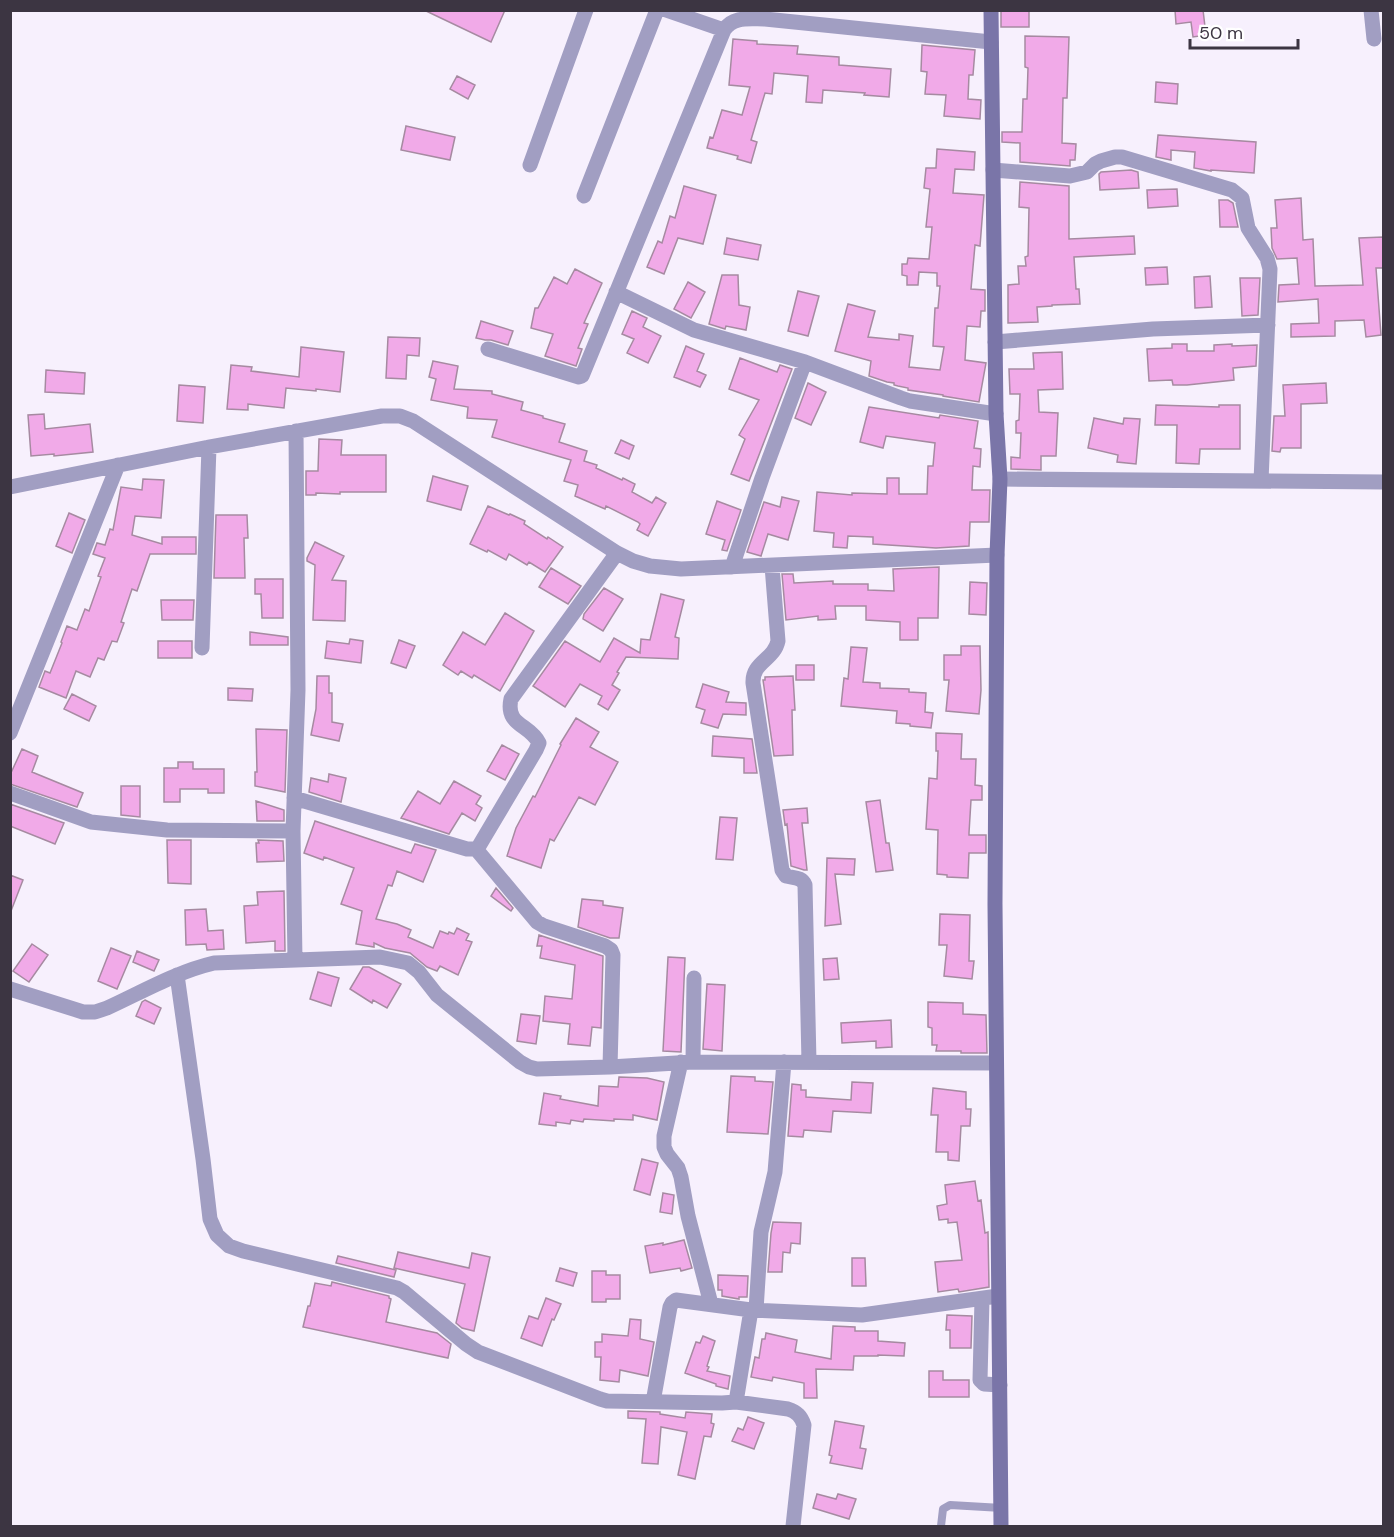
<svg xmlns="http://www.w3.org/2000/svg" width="1394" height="1537" font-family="'DM Sans',sans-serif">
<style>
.building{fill:#f1aae8;stroke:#a68aa1;stroke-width:1.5}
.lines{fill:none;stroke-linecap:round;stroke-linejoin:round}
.lane{stroke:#a19ec2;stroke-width:8}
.street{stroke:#a19ec2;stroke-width:15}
.secondary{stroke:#7a75a8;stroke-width:15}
</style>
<rect width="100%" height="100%" fill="#f7f0fd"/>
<path class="building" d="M424 10H505L491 42Z
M1001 10H1029V27H1001Z
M1175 10H1203L1206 35 1193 37 1191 22 1176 24Z
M1025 36 1069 37 1067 98H1063L1062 143 1076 144 1075 160H1070V166L1020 162V143L1002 142V132H1022L1023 99H1027L1028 68 1025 67Z
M733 39 757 41V44L798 46 797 54 839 57V65L891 69 889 97 864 95 865 93 823 90 822 103 806 102 808 76 774 73 772 94 765 93 751 140 757 142 751 163 737 159 738 156 707 148 710 137 713 138 722 110 742 115 750 87 729 85Z
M922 45 975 50 973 75H969L968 99 981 100 980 119 944 116 946 95 925 94 927 72 921 71Z
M457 76 475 85 468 99 450 89Z
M1156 82 1178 84 1177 104 1155 102Z
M406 126 455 137 450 160 401 150Z
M1158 135 1256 142 1254 173 1211 170V171L1194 168 1195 152 1171 150V160L1156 157Z
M937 149 975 152 974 170 955 169 953 193 984 195 980 246 975 245 971 289 985 290V311H981L980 327 967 326 965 360 986 363 979 402 943 396V395L908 390V388L898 386 894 385V383L887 382 869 376 871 361 835 351 848 304 875 311 868 337 899 340V334L913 336 909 367 940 370 944 347 933 346 935 308H938L940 286H937V273L919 272 918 285H907V276L902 275V264H907L908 258 929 259 932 227H926L930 189 924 188 926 168H936Z
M1131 170 1138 172 1139 188 1100 190 1099 174 1101 172Z
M1020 182 1069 186V239L1134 236 1135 254 1074 257 1076 289H1079L1080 304 1052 305V306L1037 307 1038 322 1008 323V285L1019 284 1018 266H1026L1025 257 1028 256 1029 208 1019 207Z
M684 186 716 195 703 244 678 238 664 274 647 267 658 241 662 243 670 216 675 218Z
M1177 189 1178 206 1148 208 1147 190Z
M1301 198 1303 240 1313 239 1315 286 1363 285 1359 238 1383 237V268H1376L1381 335 1366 337 1364 320 1335 321V336L1291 337V324L1319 323 1318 299 1278 302 1279 285 1299 284 1297 258 1277 259 1272 248 1271 228H1277L1275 200Z
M1219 200H1228L1233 203 1238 227H1220Z
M727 238 761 245 758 260 724 254Z
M1167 267 1168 284 1146 285 1145 268Z
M575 269 602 283 584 323 588 324 578 348 582 349 576 366 545 356 553 334 531 328 535 308H538L554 277 567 284Z
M722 275H738L739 305 750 307 746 330 726 326 725 329 709 324Z
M1210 276 1212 307 1195 308 1194 277Z
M1240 278H1260L1258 315 1242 316Z
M688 282 705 292 691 318 674 309Z
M798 291 819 296 808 336 788 331Z
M632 311 647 318 643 327 661 336 648 363 627 353 634 339 622 334Z
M481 321 513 331 508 345 491 340H485L476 338Z
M388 337 420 338 419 356 407 355 406 379 386 378Z
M1172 344H1187V351H1214V345L1232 344V346L1257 345 1256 366 1233 368 1234 380 1187 385H1173L1172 380 1149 381 1147 349 1172 348Z
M686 346 704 354 697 371 706 375 700 387 674 377Z
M301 347 344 352 340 392 316 389V391L286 388 284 408 248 404V410L227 409 231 365 252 367 251 371 299 377Z
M1062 352 1063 389 1038 390 1039 412 1058 413 1056 456H1041V470L1011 469V457L1020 458 1021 433H1016V421L1019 420 1020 394H1010L1009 369H1034L1033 353Z
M740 358 777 372 780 365 792 369 749 481 731 474 745 439 739 435 759 400 729 389Z
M433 361 458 366 454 389 492 391V394L523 402 521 410 543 416V418L565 424 559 442 587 451 584 461 597 465 596 468 622 480 623 478 635 484 632 492 652 503 656 497 666 503 648 536 637 530 640 524 638 522 606 506 605 509 575 496 578 485 564 481 571 460 492 437 497 420 467 418 468 407 431 400 436 379 429 377Z
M46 370 85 373 84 394 45 392Z
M808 383 826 392 811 425 795 418Z
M1326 383 1327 403 1301 404V448H1281L1280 452 1272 451 1274 416H1285L1283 385Z
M179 385 205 387 203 423 177 421Z
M1156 405 1219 407V405H1240V449H1200L1199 464 1176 463 1177 425H1155Z
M869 407 939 418 940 415 978 421 974 448 981 449 980 467 973 466 972 490H990L989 522H970L969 546 936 548 873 544V537L848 536 847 548 833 547 834 533 814 531 817 492 852 495V493L887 494V478H899V494H927L928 466H933L935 443 886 436 883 448 860 442Z
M44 414 45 429 90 424 93 452 54 456V454L31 456 28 415Z
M1094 418 1123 424 1124 418 1140 419 1136 464 1117 462 1118 455 1088 448Z
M319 439 342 440 341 455H386V492H340V494L316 493V495H306V471H318Z
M621 440 634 446 629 459 615 453Z
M433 476 468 486 461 510 427 501Z
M143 479 164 480 161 518 135 516 132 535 162 544V537H196V554H150L137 591 132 589 121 622 124 623 117 642 112 641 104 660 98 658 90 677 76 671 66 698 39 687 45 671 50 673 62 643 61 642 67 626 77 630 85 609 89 611 101 577 98 576 105 558 93 554 97 543 105 545 110 529 113 530 121 487 142 490Z
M782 497 799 501 788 540 768 534 761 556 747 552 764 502 780 507Z
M717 501 741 510 727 551 722 550 725 540 706 534Z
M488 506 509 515 510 514 525 521 524 524 547 539 548 537 563 547 545 572 529 562 527 565 509 554 506 560 488 550 487 552 470 544Z
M69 513 85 520 72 553 56 546Z
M216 515H247L248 538H244L245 578H214Z
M315 542 344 556 332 580 346 581 345 621 313 620 315 565 307 561V558Z
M939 567 938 618H918V640H900V622L866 620V606H835L836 619 818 620V616L786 620 782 574H793L794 583 833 581V584H868V590L894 591 893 569Z
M551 568 581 586 568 604 539 587Z
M255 579H283V618H262L261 594H255Z
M970 582 987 583 986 615 969 614Z
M604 588 623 599 603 631 583 619 584 614Z
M661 594 684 600 675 637 679 638 678 659 626 657 617 672 619 673 612 685 620 690 608 710 598 704 602 696 580 684 565 707 533 686 565 641 600 662 614 638 640 653 641 639 650 640Z
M161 600H194L193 620H162Z
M505 613 534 631 500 691 474 675 472 678 461 671 458 675 443 665 463 632 485 645Z
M250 632 288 637V645H250Z
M350 639 363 641 361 663 325 658 327 641 349 644Z
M399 640 415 646 406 668 391 663Z
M158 641H192V658H158Z
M961 646H980L981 690 979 714 946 711 949 680H944V655H961Z
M851 647 867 648 863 682 880 683V688L909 689V692L926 693 925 712 933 713 931 728 910 726V724L896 723 897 711 841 706 844 678 848 679Z
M796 665H814V680H796Z
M317 676H329V693H332V722L343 724 339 741 311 735 316 709Z
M793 676 795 710H792L793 755 774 756 763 680H765V677Z
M703 684 729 692 726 702 746 703V715L723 714 718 728 701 723 705 710 696 707Z
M228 688 253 689 252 701 228 700Z
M72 694 96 706 89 721 64 709Z
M576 718 599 732 590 747 618 762 595 805 579 797 554 841 550 839 541 868 507 856 516 828 533 796 535 797 561 745 560 744Z
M256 729 287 730 285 792 255 786V772H257Z
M936 733 962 734 961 759H976L975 785 982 786V800H971L969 833V835H986V853H969L968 878 947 877V875L937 874 938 830 926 829 929 778 937 779 938 751H936Z
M713 736 752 739 757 773H744V758L712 756Z
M502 745 519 754 505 780 487 771Z
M22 749 38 756 32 772 83 793 77 807 10 784V775Z
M178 762H193V769H224V793H208V789H180V802H164V768H178Z
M329 774 346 778 341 802 309 792 311 778 328 782Z
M454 781 481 796 476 804 482 808 475 821 462 813 449 834 401 818 418 791 440 804Z
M121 786H140V817L121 815Z
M880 800 886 843H889L893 870 876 872 866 802Z
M256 801 284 810V821H257Z
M10 804 64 823 55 844 10 826Z
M807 808 808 823H802L807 870H804L791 866 787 824 785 825 783 810Z
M720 817 737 818 733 860 716 859Z
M315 821 411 853 415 844 436 850 423 882 397 871 392 886 388 885 376 919 397 924 411 930 408 937 433 948 440 931 448 934 449 932 454 934 457 928 469 934 466 940 472 942 458 975 440 966 437 971 427 967 410 953 385 948 374 943V947L356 944 362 911 341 904 354 868 324 857 323 860 304 853Z
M167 840H191V884L168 883Z
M258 840 283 841 284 861 257 862 256 843H259Z
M827 858 855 859 854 875 835 874 841 924 825 926Z
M10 875 23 880 11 911H10Z
M496 888 513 908 511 911 491 896Z
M284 891 285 951H275V941L246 943 244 906 258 905 257 892Z
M582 899 603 901V905L623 908 619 938H610L578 927Z
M206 909 208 931 223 930 224 949 207 950 206 944 186 945 185 910Z
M940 914 970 915 969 961H974L972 979 944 976 947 945H939Z
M539 935 603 956 601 1028 592 1027 590 1046 568 1044 570 1024 543 1021 545 996 572 999 575 965 540 958 542 946H537Z
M32 944 48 955 29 982 13 971Z
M111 948 131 956 117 989 98 981Z
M137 951 159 960 154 971 133 962Z
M668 957 685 958 681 1052 663 1051Z
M837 958 839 979 824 980 823 959Z
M363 967H369L401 984 387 1008 373 1000 372 1003 350 989Z
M318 972 339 978 331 1006 310 999Z
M707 984 725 985 722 1051 703 1049Z
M145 1000 161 1008 154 1024 136 1016 142 1002Z
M928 1002 963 1003V1014L986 1015 987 1053H961V1051H936L937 1045H932V1028L928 1027Z
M521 1014 540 1016 536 1044 517 1041Z
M891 1020 892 1047 876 1048V1041L842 1043 841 1023Z
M731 1076 755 1077V1081L773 1082 768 1134 727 1132Z
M619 1077 647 1078 664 1082 657 1120 633 1115V1120L614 1119V1121L584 1119 583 1122 571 1120 570 1124 556 1122V1126L539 1124 544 1093 561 1096 560 1099 598 1106 599 1086 618 1087Z
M852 1082 873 1083 871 1113 833 1111 831 1132 804 1130 803 1137 788 1136 792 1084 801 1085V1090H806V1097L851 1100Z
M933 1088 966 1092V1109H971L970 1126H961L959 1161 948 1160V1152H936L938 1115H931Z
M642 1159 658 1163 650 1195 634 1190Z
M975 1181 978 1201 981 1200 985 1233 988 1232 989 1287 959 1292 958 1289 938 1292 935 1262 962 1260 957 1222 948 1223V1219L939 1220 937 1206 947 1204 945 1185Z
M663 1193 674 1195 672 1214 660 1212Z
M773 1222 801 1223 800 1244 791 1243 790 1253 783 1252 782 1272H768L771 1233Z
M684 1240 692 1268 681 1271 680 1268 650 1273 645 1246 663 1243V1245Z
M398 1252 469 1268 472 1253 490 1257 474 1331 462 1328 456 1323 465 1284 394 1268Z
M338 1256 396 1270 394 1277 336 1263Z
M852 1258H865L866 1286H852Z
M560 1268 577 1273 573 1286 556 1281Z
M592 1271H606V1275H620V1299H606V1302H592Z
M718 1275 748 1276 747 1297H739V1299L722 1296V1290H718Z
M332 1282 389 1296V1298L391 1299 386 1322 437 1333 451 1344 448 1358 303 1327 308 1306H310L315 1283 331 1286Z
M546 1298 561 1304 554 1320 552 1319 542 1346 521 1338 529 1316 538 1319Z
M947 1315 972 1316 971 1348H950V1330H946Z
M630 1319 641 1320 640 1339 654 1342 648 1376 620 1370 619 1382 600 1380 601 1357H595V1342H602V1334L628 1336Z
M833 1326 855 1327V1331H878V1341L905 1343 904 1356 878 1355V1356H854L853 1370 816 1369 817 1398H804V1383L773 1377 772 1381 751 1377 755 1357 759 1358 762 1339H765L766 1333 797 1340 795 1352 831 1359Z
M703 1336 715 1341 707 1366 709 1367 707 1371 730 1376 728 1389 716 1386V1384L685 1373 696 1342 700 1343Z
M929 1371H943V1380H969V1397H929Z
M628 1411 660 1412V1414L685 1418 686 1412 712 1414 711 1423 714 1424 711 1437 704 1436 695 1479 678 1475 687 1432 661 1427 658 1464 642 1463 646 1419 628 1418Z
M748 1417 764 1423 754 1449 732 1441 738 1428 743 1430Z
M835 1421 864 1426 860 1448 866 1449 862 1469 830 1463 832 1456 829 1455Z
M817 1494 836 1499 838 1494 856 1499 849 1519 813 1508Z"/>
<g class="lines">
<path class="lane" d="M941 1526 943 1509 950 1505 1002 1508"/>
<path class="street" d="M666 10 724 30
M1371 10 1374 39
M530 165 586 10
M993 170 1070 176 1087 172 1095 164 1101 161 1115 157H1122L1232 190 1242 198 1248 228 1267 258 1270 269 1261 481
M584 196 657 10
M616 292 694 330 805 362 901 398 910 401 996 414
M995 342 1153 329 1268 325
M488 349 579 377 582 376 724 30C733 16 749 19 765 19L991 42
M1000 479 1384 482
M10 487 209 447 382 416H400L413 421 617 553 633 561 650 566 681 569 997 555
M772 566 778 641C774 660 752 662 753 683L782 870 786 876C794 878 802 877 805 885L809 1062
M732 567 762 478 805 362
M202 648 209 447
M10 733 118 465
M10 793 91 822 167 830 293 831
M294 798 467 849H476
M476 849 479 846 536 750 539 743C530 724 505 726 511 699L617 553
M476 849 537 922 544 926 605 946 611 950 613 955 610 1067
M295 960 293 831 298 690 296 431
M177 975 203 1159 210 1219 217 1235 229 1246 243 1251 397 1288 404 1292 466 1344 478 1352 600 1399 607 1401 722 1403 736 1402 751 1310
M10 989 83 1012H95L107 1008C142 992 176 972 214 963L380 957 408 963 419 972 437 995 520 1062 529 1067 537 1069 610 1067 693 1062 996 1063
M681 1062 664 1136V1147L667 1154 678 1168 681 1177 688 1216 711 1304
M693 1062 694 978
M982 1299 980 1380 984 1384 1000 1385
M756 1310 761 1232 775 1172 784 1062
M653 1402 670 1307 672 1303 676 1300 751 1310 862 1315 998 1296
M736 1402 788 1409C797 1412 801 1416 804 1425L793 1526"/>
<path class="secondary" d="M991 10 996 414 1000 479 997 555 995 904 1001 1526"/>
</g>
<rect width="1394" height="1537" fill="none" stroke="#3c3542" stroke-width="24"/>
<path d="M1190 39v9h108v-9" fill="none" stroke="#3c3542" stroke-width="3"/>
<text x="1199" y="39" font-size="18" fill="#3c3542" stroke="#ffffff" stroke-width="4.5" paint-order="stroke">50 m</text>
</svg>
